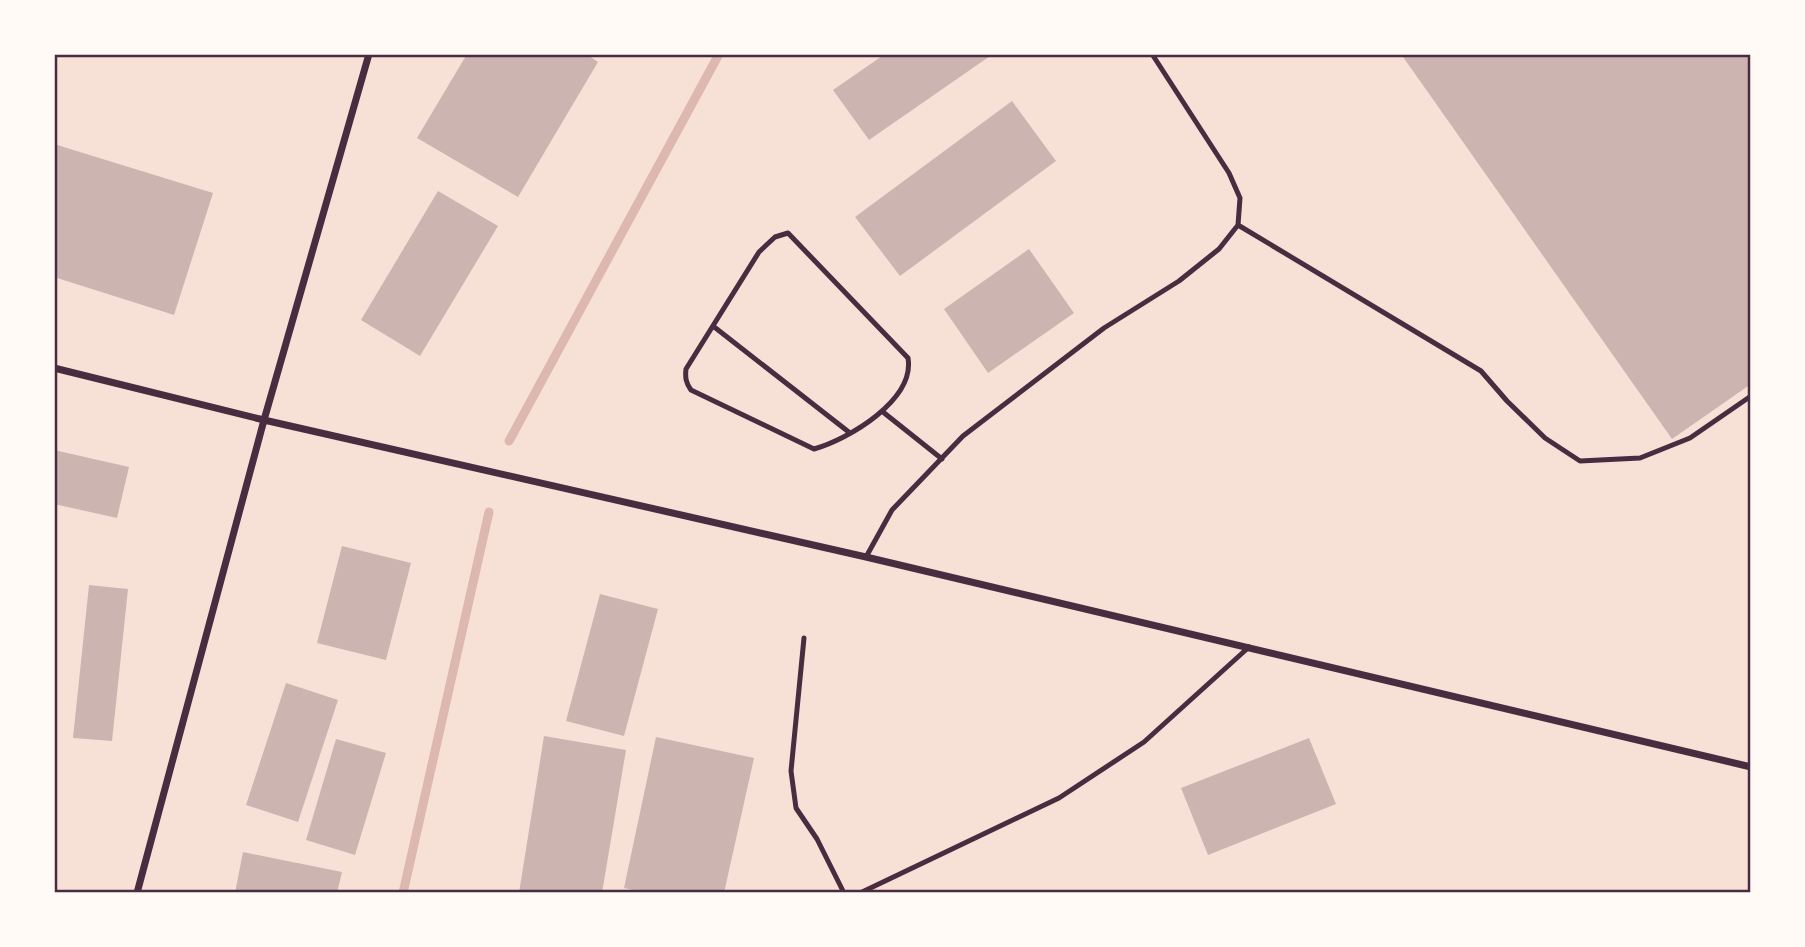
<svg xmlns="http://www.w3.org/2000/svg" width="1805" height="947" font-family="Ubuntu,sans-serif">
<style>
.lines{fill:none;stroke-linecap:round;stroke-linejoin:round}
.stream{stroke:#dcb8b0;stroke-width:9}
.building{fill:#ccb4b1}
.service{stroke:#4a2c40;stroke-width:5}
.minor{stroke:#4a2c40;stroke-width:7}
.neatline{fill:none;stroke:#4a2c40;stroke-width:2.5}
</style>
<rect width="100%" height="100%" fill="#f7e1d7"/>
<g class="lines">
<path class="stream" d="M509 441 719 54
M403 893 489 512"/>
</g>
<path class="building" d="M467 54H586L598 62 518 197 417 138Z
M885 54H993L869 140 833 90Z
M1401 54H1751V384L1672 439Z
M1012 101 1056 161 900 276 855 217Z
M54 144 213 193 174 315 54 277Z
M438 191 498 226 420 356 361 320Z
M1029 249 1074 313 988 373 944 309Z
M54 450 129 467 117 518 54 504Z
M342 546 411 563 386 660 317 643Z
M89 585 128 589 112 741 73 738Z
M600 594 658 609 624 736 566 721Z
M286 683 338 700 298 822 246 805Z
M544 736 626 750 602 893H519Z
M656 737 754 758 724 893H647L624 888Z
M1309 738 1336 804 1208 855 1181 788Z
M336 739 386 753 355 855 306 840Z
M243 852 342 872 337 893H235Z"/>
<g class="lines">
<path class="service" d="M1238 225 1481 371 1507 401 1545 438 1580 461 1640 458 1690 438 1751 396
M788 233 908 358C915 400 849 439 814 449L691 390C686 383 685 378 686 369L759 252 775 237Z
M713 326 850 433
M883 412 942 459
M866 557 892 510 963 436 1104 328 1179 281 1219 249 1238 225 1240 198 1229 173 1152 54
M804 638 791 771 796 808 817 839 844 893
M860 893 1059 798 1144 742 1249 647"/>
<path class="minor" d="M54 368 264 420 866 557 1751 767
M137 893 264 420 369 54"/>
</g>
<rect width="1805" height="947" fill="none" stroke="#fffaf5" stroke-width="112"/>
<rect x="56" y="56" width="1693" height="835" class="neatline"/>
</svg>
